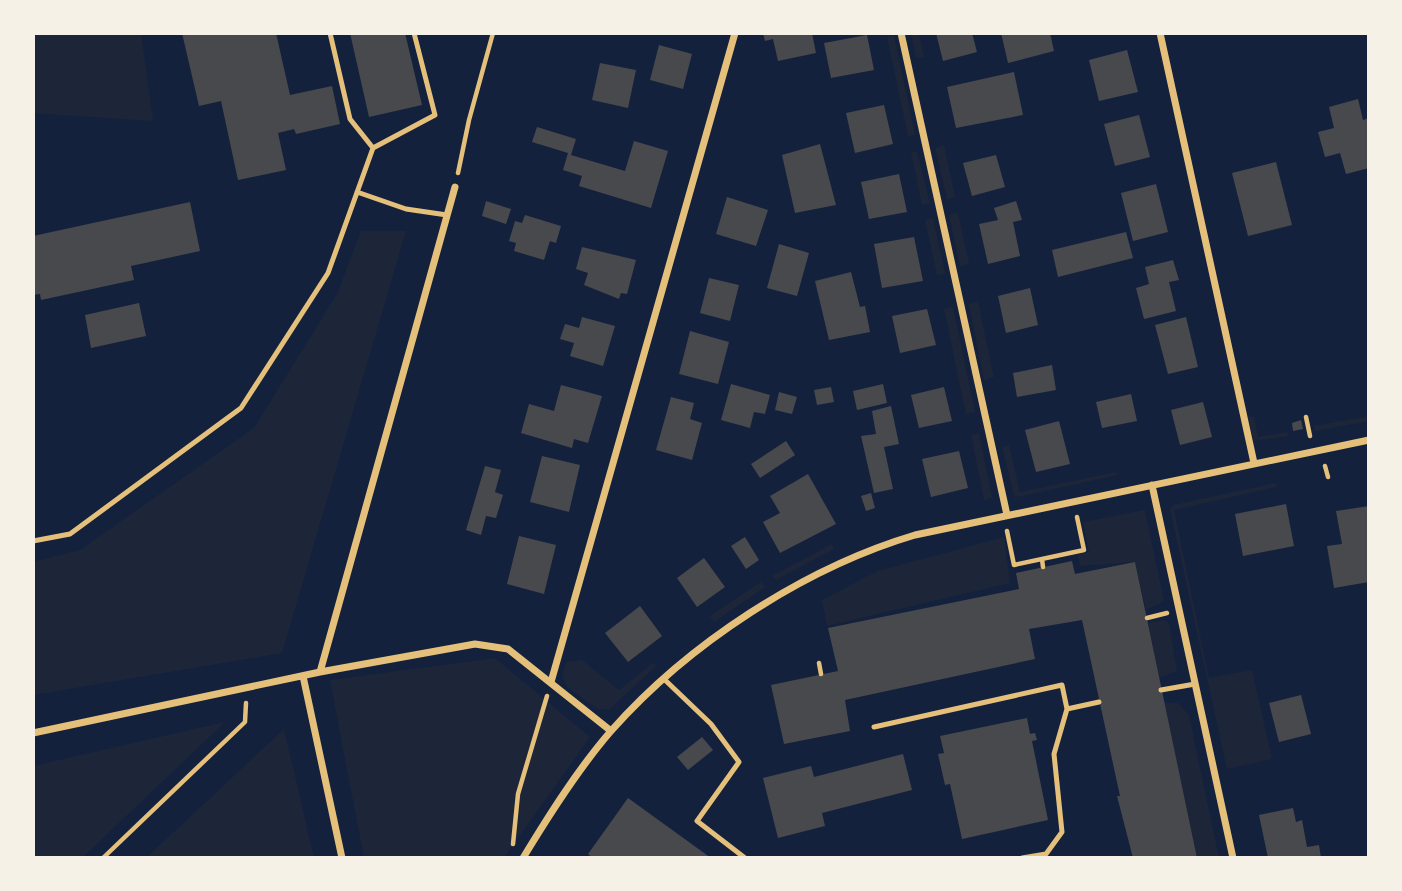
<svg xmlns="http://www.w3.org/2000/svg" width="1402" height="891" font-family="Manrope,sans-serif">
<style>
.green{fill:#1d2539}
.building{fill:#48494c}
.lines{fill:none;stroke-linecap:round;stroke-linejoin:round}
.path{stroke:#e5c07b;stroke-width:4.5}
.service{stroke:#e5c07b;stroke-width:5}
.minor{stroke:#e5c07b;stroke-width:7}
</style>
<rect width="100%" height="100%" fill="#14213d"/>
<path class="green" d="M33 33H141L153 121 33 113Z
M911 33H919L924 57 916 58Z
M894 35 915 135 908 136 887 37Z
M944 145 955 197 947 199 935 148Z
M917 151 930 204 922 205 911 152Z
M958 213 969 264 960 266 949 215Z
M933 218 945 274 937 275 925 220Z
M361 231H406L282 653 33 695V562L80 550 254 428 337 294Z
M978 302 994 377 984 380 969 304Z
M953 307 975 412 966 414 944 309Z
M1254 416 1258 437 1287 432 1288 436 1254 441 1248 417Z
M1369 416V421L1315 431 1314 426Z
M979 433 992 498 984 500 971 435Z
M1009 445 1020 492 1116 472 1117 475 1018 497 1014 495 1002 447Z
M1276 483 1277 487 1174 510 1209 678 1252 670 1272 759 1227 769 1170 509 1173 505Z
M1145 510 1164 601 1146 610 1135 562 1080 566 1078 555 1089 552 1083 522Z
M1004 537 1010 583 827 626 822 600 878 571Z
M832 544 834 549 776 580 772 576Z
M761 582 765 587 714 622 710 616Z
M1164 620 1169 623 1177 671 1159 678 1148 623Z
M495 658 590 737 504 858H364L330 680Z
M582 660 619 690 653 663 656 666 610 709H598L568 688 562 676 566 662Z
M1164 703H1178L1189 715 1219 858H1197Z
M225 722 82 858H33V766Z
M284 729 314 858H146Z"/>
<path class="building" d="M182 33H276L290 95 332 86 340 124 296 134 294 129 278 133 286 170 238 180 221 101 199 106Z
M350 33H405L422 105 369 117Z
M763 33H812L816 53 778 61 773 39 765 41Z
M936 33H972L977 52 943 61Z
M1001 33H1050L1054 51 1008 63Z
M867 35 874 70 831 78 824 43Z
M659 45 692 54 683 89 650 80Z
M1127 50 1138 92 1099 101 1089 60Z
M600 63 636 70 628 108 592 100Z
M1014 72 1023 115 956 128 947 87Z
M1358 99 1363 120 1369 118V168L1346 174 1340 153 1325 157 1318 132 1334 128 1329 107Z
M884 105 893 144 855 153 846 113Z
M1139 115 1150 157 1115 166 1104 124Z
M537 127 576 139 571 155 625 171 634 141 668 151 651 208 579 186 582 176 563 170 568 153 532 142Z
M820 144 836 205 795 213 782 155Z
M996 155 1005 187 972 196 963 163Z
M1276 162 1292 225 1248 236 1232 173Z
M899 174 907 212 869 219 861 182Z
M1156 184 1168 232 1133 241 1121 193Z
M727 197 768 210 756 246 716 234Z
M486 201 511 209 506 224 482 216Z
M1016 201 1022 220 1013 222 1020 256 988 264 979 224 998 220 994 208Z
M190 202 200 251 131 266 134 280 41 300 40 294 33 295V236Z
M525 215 561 226 556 243 550 241 544 260 514 251 516 243 509 241 515 221 522 223Z
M1126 232 1133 258 1058 277 1052 250Z
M914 237 923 281 882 288 874 244Z
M779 244 809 253 797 296 767 288Z
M582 247 636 260 627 294 621 293 619 299 584 285 588 273 576 269Z
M1173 260 1179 280 1169 282 1176 311 1144 319 1136 288 1149 284 1145 267Z
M851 272 860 307 865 306 870 332 829 340 815 281Z
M709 278 739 285 730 321 700 313Z
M1030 288 1038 325 1006 333 998 296Z
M139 303 146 336 91 348 85 315Z
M927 309 936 345 900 353 892 316Z
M582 317 615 326 603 366 570 356 574 343 560 339 565 324 579 328Z
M1186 317 1198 367 1168 374 1155 325Z
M690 331 729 342 718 384 679 374Z
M1052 365 1056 390 1017 397 1013 373Z
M731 384 770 395 765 414 754 412 750 428 721 420Z
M883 384 887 403 857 410 853 391Z
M561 385 602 396 588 443 574 439 572 448 521 433 529 404 554 411Z
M831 387 834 402 817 405 814 390Z
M944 387 952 421 919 428 911 395Z
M779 392 797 397 792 414 775 410Z
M1131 394 1137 421 1102 428 1096 402Z
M671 397 694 403 690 419 702 423 692 460 656 450Z
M1203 402 1212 437 1180 445 1171 410Z
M891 406 899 444 884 447 893 489 874 493 861 436 876 434 872 411Z
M1301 420 1303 429 1293 431 1292 423Z
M1059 421 1070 464 1036 472 1025 430Z
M786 441 795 455 760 478 751 464Z
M959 451 968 488 931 497 922 459Z
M542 456 580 465 569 512 530 502Z
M485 466 501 470 495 492 503 495 496 518 486 516 481 535 466 530Z
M808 474 836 524 780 553 763 522 780 513 770 496Z
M871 493 875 508 866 511 861 496Z
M1286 504 1294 546 1243 556 1235 514Z
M1369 506V582L1334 588 1327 546 1342 544 1336 511Z
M519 536 556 545 544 594 507 584Z
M745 537 759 560 746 569 731 546Z
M704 558 725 587 697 607 677 578Z
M1072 561 1075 574 1135 562 1197 858H1133L1117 796H1120L1082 620 1029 629 1035 659 845 700 850 731 784 744 771 685 838 671 828 628 1019 589 1016 573Z
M640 606 662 636 628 662 605 633Z
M1301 695 1311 734 1279 742 1269 703Z
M1027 718 1030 734 1035 733 1037 740 1032 741 1048 820 962 839 950 784 945 785 938 754 944 753 940 736Z
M702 737 713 750 688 770 677 757Z
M903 754 912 790 822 813 825 826 778 838 763 778 811 766 814 777Z
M628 798 711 858H593L588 854Z
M1293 808 1296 822 1302 820 1307 847 1319 845 1321 858H1268L1259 815Z"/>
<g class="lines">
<path class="path" d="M458 173 469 120 493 33
M1306 417 1310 436
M1325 466 1328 477
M1007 531 1014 565 1084 550 1077 517
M1042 559 1043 567
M1147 618 1167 613
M819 663 821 674
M513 844 518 794 547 696
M103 858 245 722 246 703"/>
<path class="service" d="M330 33 350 119 373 148
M357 192 406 209 447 215
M33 541 70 534 241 408 328 273 373 148 435 115 414 33
M665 680 711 724 739 762 697 821 745 858
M1161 690 1195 684
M874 727 1062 685 1067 709 1099 702
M1022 858 1046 854 1062 832 1054 754 1067 709"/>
<path class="minor" d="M901 33 1007 515
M1160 33 1254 463
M1152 485 1233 858
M320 672 455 187
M303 676 342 858
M551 682 735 33
M33 733 320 672 475 644 508 649 611 731
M523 858C549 815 578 769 611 731 688 644 804 568 915 535L1369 440"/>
</g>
<rect width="1402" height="891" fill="none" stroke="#f6f1e7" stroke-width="70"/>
</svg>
